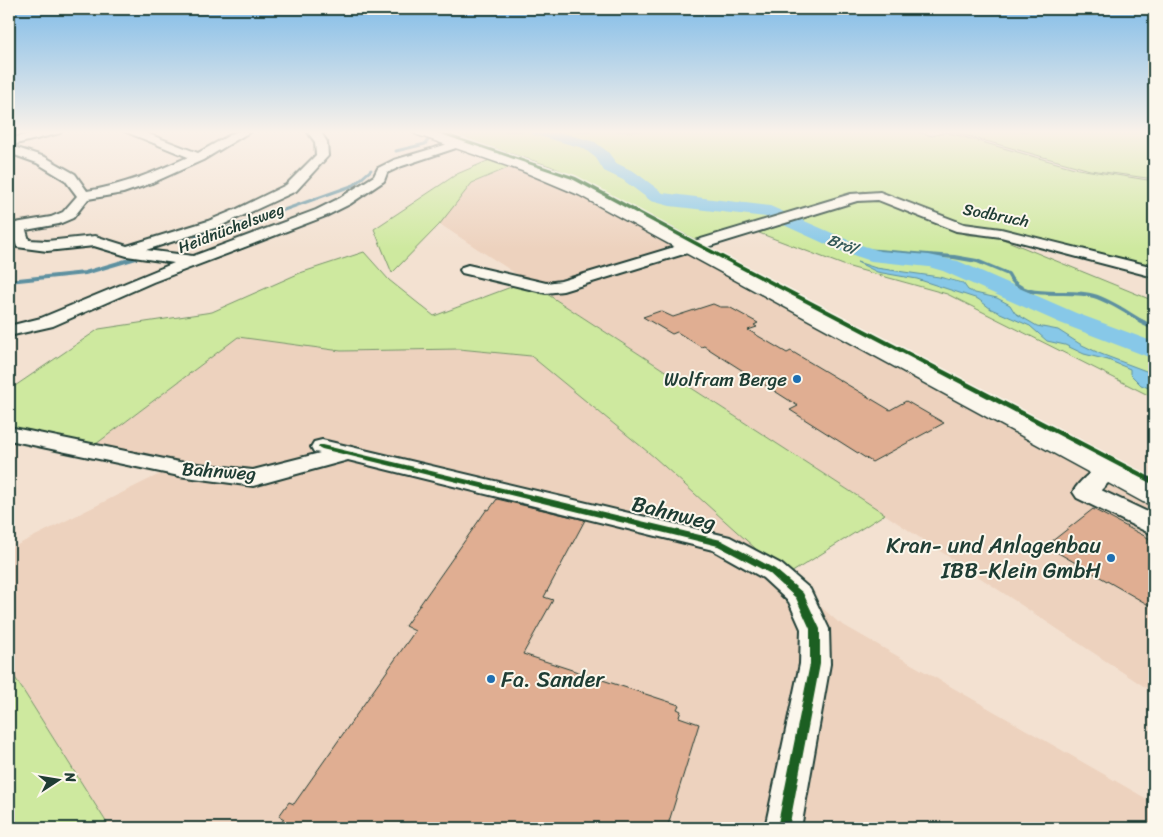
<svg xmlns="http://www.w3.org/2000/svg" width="1163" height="837" font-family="Sriracha,sans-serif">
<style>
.built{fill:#edd2be}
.green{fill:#cee99f;stroke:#76936a}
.water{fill:#87c8e8;stroke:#5d90a0}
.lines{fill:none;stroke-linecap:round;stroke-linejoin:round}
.stream-far2{stroke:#5d90a0;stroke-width:3}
.stream-far1{stroke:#5d90a0;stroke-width:4}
.stream{stroke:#5d90a0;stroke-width:5}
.river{fill:#87c8e8;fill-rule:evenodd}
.building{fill:#e0ae92;stroke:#1f3d34}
.minor-casing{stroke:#1f3d34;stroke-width:4}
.major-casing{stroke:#1f3d34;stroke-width:3}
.minor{fill:#fbf7ec;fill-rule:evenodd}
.major{fill:#fbf7ec;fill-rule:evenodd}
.cycleway-casing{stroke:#fbf7ec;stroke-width:3}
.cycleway{fill:#1b5e20;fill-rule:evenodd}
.poi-dot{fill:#1f6fb2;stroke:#fbf7ec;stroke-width:2}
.labels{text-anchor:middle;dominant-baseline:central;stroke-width:4;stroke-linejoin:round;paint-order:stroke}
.far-street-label{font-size:16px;fill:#1f3d34;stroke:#fbf7ec}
.far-water-label{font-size:16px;font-style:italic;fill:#345958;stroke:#fbf7ec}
.poi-label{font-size:19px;fill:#1f3d34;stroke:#fbf7ec;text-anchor:end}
.street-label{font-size:19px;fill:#1f3d34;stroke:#fbf7ec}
.near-street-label{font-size:22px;fill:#1f3d34;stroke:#fbf7ec}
.near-poi-label{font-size:22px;fill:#1f3d34;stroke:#fbf7ec;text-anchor:end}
</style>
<rect width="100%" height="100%" fill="#f3e1d1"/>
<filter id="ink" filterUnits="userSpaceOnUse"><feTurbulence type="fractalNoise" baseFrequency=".02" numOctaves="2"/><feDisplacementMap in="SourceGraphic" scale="10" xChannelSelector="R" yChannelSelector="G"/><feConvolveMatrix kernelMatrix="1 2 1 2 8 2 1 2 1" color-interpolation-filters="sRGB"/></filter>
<g filter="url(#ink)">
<path class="built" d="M515 165 566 185 1154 507V693L854 494 438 223 472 183Z
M238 336 341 351 459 349 532 356 654 457 838 622 1154 803V828H110L9 668V549L176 466 92 447Z"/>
<path class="green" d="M439 131H915L932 136 946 132 1078 169 1154 181V270L972 224 961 228 895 204 968 235H993L1154 301V398L947 294 846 266 759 233 858 197 877 196 864 191 703 241 696 240 576 177 550 166Z
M950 131H1154V179L1090 170Z
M492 159 515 165 472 183 439 225 392 273 374 229 457 174Z
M364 252 389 280 434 316 527 281 885 514 786 576 654 457 531 356 459 349 341 351 238 337 92 447 9 429V390L99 329 212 312 300 273Z
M9 668 110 828H9Z"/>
<path class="water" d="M857 262 876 268 939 277 963 283 968 290 975 293 997 298 1010 305 1015 313 1037 326 1058 330 1080 344 1101 354 1154 374V390L1141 385 1130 374V369L1108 360 1084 354 1065 345 1047 341 1030 326 991 309 978 299 917 279 877 272Z"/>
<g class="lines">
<path class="stream-far2" d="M452 132 456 131
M396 151 425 144 429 139
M267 216 354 185 371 170"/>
<path class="stream-far1" d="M196 238 271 215
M852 249 954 257 977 261 1008 274C1022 304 1067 287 1094 296 1111 301 1127 313 1143 322
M9 281 85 273 136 258"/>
<path class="stream" d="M1140 321 1154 328"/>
<path class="river" d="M530 131H556L595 142 608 152 616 163 635 172 663 193 770 206 855 243 880 251 929 255 958 261 1076 313 1154 342V359L1060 323 943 271 929 267 871 261 841 251 766 217 670 206 651 201 623 180 604 171 596 158 583 148 532 134Z"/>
</g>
<path class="building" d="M713 304 720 307H729L758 323 754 325 757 327 748 330 787 353 791 351 890 410 906 401 944 423 872 462 790 410 798 406 704 346 701 347 677 332 672 334 643 317 660 311 673 317Z
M497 499 585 520 544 597 553 600 523 654 679 705 677 709 681 711 679 717 699 724 667 828H277L284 819 279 816 289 802 294 804 415 631 405 626 487 509 489 510Z
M1093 509 1154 541V608L1046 546Z"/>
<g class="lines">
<g class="minor-casing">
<path id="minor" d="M40 131H61L60 133 16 144 17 148 45 157 75 174 87 191C124 185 155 172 188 157L124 131H141L198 153 237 131H251L203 160 152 183 123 193 88 199 73 218 59 224 26 230 29 240 47 241 95 236 127 246 208 221 237 209 286 185 316 155 315 142 307 131H320L327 142 328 156 296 191 218 227 146 250 193 256 316 210 340 198 374 176 378 168 394 160 458 141 464 144 462 146 402 166 387 173 384 181 350 204 326 216 153 282 53 326 9 336V326L41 318 174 263 127 256 94 246 47 251 17 247 12 232H9V224L51 217 63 212 77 196 65 180 37 163 9 153V139Z
M880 192 964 224 1001 229 1154 267V277L1001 237 956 231 878 200 857 201 563 291 546 293 462 273 460 270 462 267 468 265 546 283 561 281 851 194Z
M9 427 179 462 253 470 320 453 314 452 311 447 314 442 322 440 730 537 781 564 810 589 829 629 830 664 801 828H765L800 664 801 629 789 602 763 578 713 550 348 460 253 486 179 476 9 440Z
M1108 464 1116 466 1120 471 1101 490 1154 515V534L1145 531 1077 498 1073 492C1080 480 1095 467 1108 464Z"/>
</g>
<g class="major-casing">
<path id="major" d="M413 131H435L534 165 591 187 1154 482V505L1143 502 579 195 522 171 415 134Z"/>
</g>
<use href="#minor" class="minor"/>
<use href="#major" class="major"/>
<g class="cycleway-casing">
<path id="cycleway" d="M432 131H439L576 177 701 244 1154 479V485L697 246 572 179Z
M319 445H322L721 540 775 569 803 593 820 629V664L789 828H777L810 664V629L796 598 769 573 718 546 322 449 318 447Z"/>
</g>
<use href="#cycleway" class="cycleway"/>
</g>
</g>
<linearGradient id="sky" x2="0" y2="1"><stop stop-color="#81bce8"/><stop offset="0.53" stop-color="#faf2ea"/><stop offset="1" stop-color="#faf2ea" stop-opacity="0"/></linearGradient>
<rect width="1163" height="249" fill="url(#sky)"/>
<g class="poi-dot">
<circle cx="797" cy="379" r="5"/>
<circle cx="1111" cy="558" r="5"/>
<circle cx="491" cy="679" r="5"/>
</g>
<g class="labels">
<g class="far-street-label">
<text transform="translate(996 215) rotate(11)">Sodbruch</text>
<text transform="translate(231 228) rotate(-21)">Heidnüchelsweg</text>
</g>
<g class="far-water-label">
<text transform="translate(842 244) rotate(22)">Bröl</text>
</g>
<g class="poi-label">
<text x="787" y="379">Wolfram Berge</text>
</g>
<g class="street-label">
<text transform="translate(219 471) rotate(4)">Bahnweg</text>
</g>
<g class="near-street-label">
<text transform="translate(674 513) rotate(14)">Bahnweg</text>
</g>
<g class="near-poi-label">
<text x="1101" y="545">Kran- und Anlagenbau<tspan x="1101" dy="25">IBB-Klein GmbH</tspan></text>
<text x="501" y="679" text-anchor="start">Fa. Sander</text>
</g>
</g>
<rect width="1163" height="837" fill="none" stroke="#fbf7ec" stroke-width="30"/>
<rect x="15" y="15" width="1133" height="807" fill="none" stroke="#1f3d34" stroke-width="2" filter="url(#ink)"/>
<g transform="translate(58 780) rotate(78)" stroke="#fbf7ec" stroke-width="4" paint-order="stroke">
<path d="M0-4L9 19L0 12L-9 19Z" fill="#1f3d34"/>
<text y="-8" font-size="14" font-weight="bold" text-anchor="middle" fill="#1f3d34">N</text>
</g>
</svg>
